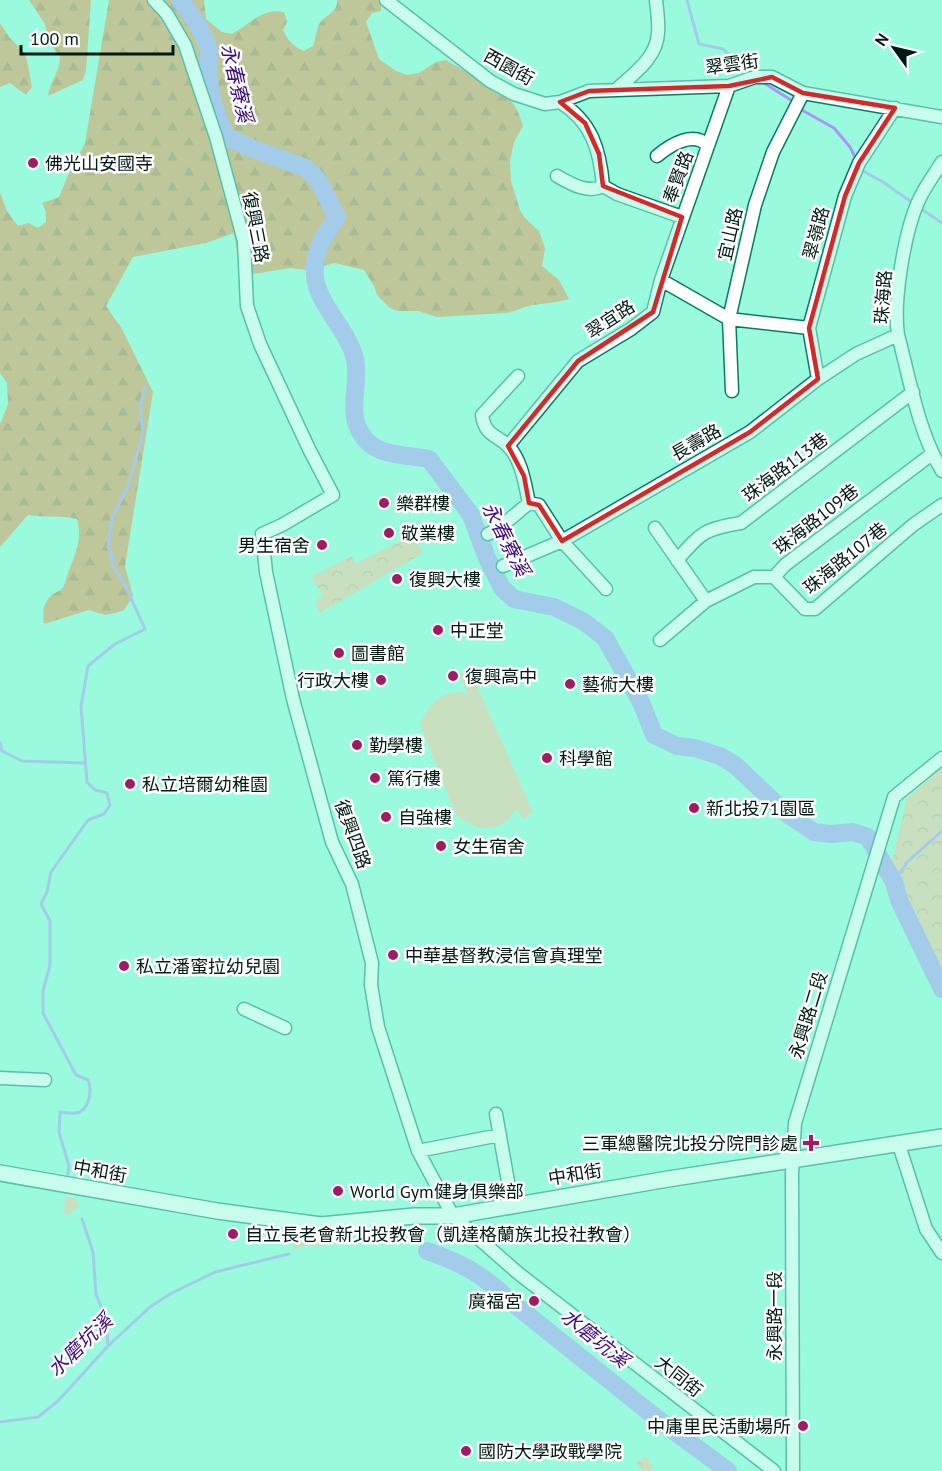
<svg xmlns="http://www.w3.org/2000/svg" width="942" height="1471" font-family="'PT Sans','Noto Sans TC',sans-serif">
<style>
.grass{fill:#fec19a}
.forest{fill:url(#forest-firs)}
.park{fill:url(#park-crowns)}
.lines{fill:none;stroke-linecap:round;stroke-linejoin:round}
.stream{stroke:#ac95f8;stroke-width:3}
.river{stroke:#ac95f8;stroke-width:18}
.minor-casing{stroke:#037d65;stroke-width:15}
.tertiary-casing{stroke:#037d65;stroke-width:18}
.minor{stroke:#fff;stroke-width:12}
.tertiary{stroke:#fff;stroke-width:15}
.marked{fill:none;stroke:#d62828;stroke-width:4.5;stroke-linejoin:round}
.poi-dot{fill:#a21a65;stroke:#fff;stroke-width:2}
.labels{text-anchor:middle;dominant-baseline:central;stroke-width:5;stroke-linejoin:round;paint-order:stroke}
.street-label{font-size:18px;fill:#001a13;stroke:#fff}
.poi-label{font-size:18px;fill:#001a13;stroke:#fff;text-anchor:start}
.water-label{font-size:20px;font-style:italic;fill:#3e0b82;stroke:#fff}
</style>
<defs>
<pattern id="forest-firs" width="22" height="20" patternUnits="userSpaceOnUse" patternTransform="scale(1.5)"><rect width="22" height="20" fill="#e88946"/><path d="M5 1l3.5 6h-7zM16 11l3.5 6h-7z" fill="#ba6f39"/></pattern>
<pattern id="park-crowns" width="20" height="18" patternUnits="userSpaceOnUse" patternTransform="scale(1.5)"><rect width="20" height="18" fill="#fec19a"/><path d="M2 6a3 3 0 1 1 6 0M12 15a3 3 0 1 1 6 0" fill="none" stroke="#d8a584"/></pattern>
</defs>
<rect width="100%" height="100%" fill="#9afade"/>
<path class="grass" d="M470 670 533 812 523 820 517 808 509 819 499 826 488 828H479L462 820 456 815 420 725C427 705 445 686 468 694L459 674Z"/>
<path class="forest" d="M29 0H91L86 71 83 80 48 96C50 82 60 71 60 57L49 42 45 24Z
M109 0H204L206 19 222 32 232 34C250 24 262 8 284 12L287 22 283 30C288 41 293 46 304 51L313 46C315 40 316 33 318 27 322 15 338 15 337 0H379L381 1V11L372 13 366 22 379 59 396 71 407 75 419 73 436 62 446 60 503 93C514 102 519 112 523 126L514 142 510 161 511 181 520 210 525 218 539 231 545 248 542 266 559 280 569 299C556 303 542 303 529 306 520 308 514 312 505 313L437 317 418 311H398L390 308 377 295 374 286 364 270 335 263 307 270 290 268 241 276 234 233 206 243 133 257 106 306 122 329 153 392 125 566 133 596 124 610 115 613 105 615 89 610 44 624C42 614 43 602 53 594 53 594 60 590 61 590 65 586 66 578 68 573 75 554 83 539 77 519 61 515 44 518 28 515L0 547V424L8 404 7 383 0 373V192L7 211 18 226 28 223 38 228 46 222V212L42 203 59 197 68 175 85 143Z
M0 23 9 37 23 51 27 60 32 87 26 95 10 83 0 87Z"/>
<path class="park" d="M413 535 423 553 320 613 315 602 323 595 311 577 351 556 356 563Z
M942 767V972L889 874 907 798Z
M67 1196C73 1196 79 1201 79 1207L68 1215 64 1213 65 1199Z
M290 1228 303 1230 330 1231V1245L303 1246 294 1249Z
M645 1456 654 1467 650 1471H643L636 1463Z"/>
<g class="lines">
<path class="stream" d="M687 0 699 44 723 49 749 74
M764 83 794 102
M800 109 834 128 850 147 856 159
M861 167 863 171 883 182 914 204
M920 208 942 223
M0 743 2 751 22 761 84 763
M894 882 907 862 942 831
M68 1174 69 1166 59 1132 60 1112C66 1113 75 1114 80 1112 90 1106 92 1089 88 1080L76 1075 43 1013V991L50 965V921L41 904 47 892 51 872 88 820 104 814 110 805 107 793 95 790 87 782 81 706 88 666 115 644 145 629 124 583 112 565 111 552 108 546 112 518 129 484 143 433 140 408 145 387
M82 1219 93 1252 96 1294 106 1320 108 1345
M0 1422 38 1417 58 1401 108 1346 150 1307 170 1294 215 1272 289 1254"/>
<path class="river" d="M180 0C191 13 201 28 207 44 211 55 208 66 209 77 209 97 218 118 225 136L251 148 306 168 318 180 337 217C324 236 313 252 315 276 316 302 349 331 355 359 361 386 344 414 365 439 378 456 409 455 429 459L471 515 487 558 502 588 514 599 554 607 583 621 605 638 641 702 654 735 677 746 695 748 720 756 735 765 786 813 814 832 831 834 853 832 868 837 894 882 899 900 942 989
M427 1251C462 1263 482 1274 509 1300L659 1420 728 1471"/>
<g class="minor-casing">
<path id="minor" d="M154 0 167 14 185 45 216 137 244 241 247 306 260 344 309 449 333 495 282 525 262 534 266 572 293 699 332 842 352 884 372 963 371 985 378 1027 418 1151 453 1216 518 1273 774 1471
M386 0 490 81 514 94 545 104 560 102 589 91 729 86 755 77H772L803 93 942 117
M617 89C633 74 657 58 658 33 659 22 657 11 656 0
M560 102C592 122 600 150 603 186L617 194 682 217
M657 156C670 145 694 130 708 146
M942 162C934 175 924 188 918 202 904 234 893 302 898 335 910 380 918 431 942 471
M557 176C571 184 588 194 603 186
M661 280 729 319 809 328
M518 376 482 415C485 436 496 434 508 446 522 460 525 485 529 503
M818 379 809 328 845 196 859 163 895 108
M732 391 729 319 755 205 773 152 803 93
M508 446 578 361 631 329 653 312 661 280 729 86
M655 528 706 601
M488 534 498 529 529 503 539 505 562 541 606 589
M677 560C702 532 704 529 741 523L913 392
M503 566 562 541 750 432 818 379 856 354 898 335
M774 577 805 609H815L913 525 942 505
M660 640 706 601 754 577H774L785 565 932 454
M244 1009 285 1028
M0 1078 45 1080
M496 1114 512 1204
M899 1145 926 1229 942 1253
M418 1151 500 1135
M793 1471 792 1174 795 1123 894 797 942 758"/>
</g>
<g class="tertiary-casing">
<path id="tertiary" d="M0 1173 217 1211 321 1225 414 1216H453L668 1179 942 1137"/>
</g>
<use href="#minor" class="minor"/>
<use href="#tertiary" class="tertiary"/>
</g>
<path d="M0 0H942V1471H0ZM772 77 803 93 895 108 859 163 845 196 809 328 818 379 750 432 562 541 539 505 529 503 524 476 508 446 578 361 653 312 682 217 603 186 599 154 585 123 560 102 589 91 729 86Z" fill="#9afade" fill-opacity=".55" fill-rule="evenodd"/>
<path class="marked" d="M772 77 803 93 895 108 859 163 845 196 809 328 818 379 750 432 562 541 539 505 529 503 524 476 508 446 578 361 653 312 682 217 603 186 599 154 585 123 560 102 589 91 729 86Z"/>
<g class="poi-dot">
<circle cx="33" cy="163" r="6"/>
<circle cx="384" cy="503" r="6"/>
<circle cx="389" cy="533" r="6"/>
<circle cx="322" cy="545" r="6"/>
<circle cx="397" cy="579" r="6"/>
<circle cx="438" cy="630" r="6"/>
<circle cx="339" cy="653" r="6"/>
<circle cx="453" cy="676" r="6"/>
<circle cx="381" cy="680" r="6"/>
<circle cx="570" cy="684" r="6"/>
<circle cx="357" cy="745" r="6"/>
<circle cx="547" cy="758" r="6"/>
<circle cx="375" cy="778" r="6"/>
<circle cx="130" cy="784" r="6"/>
<circle cx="694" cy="808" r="6"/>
<circle cx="386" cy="817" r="6"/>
<circle cx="441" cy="846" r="6"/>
<circle cx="393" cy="955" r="6"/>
<circle cx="124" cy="966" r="6"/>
<path d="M808 1134h6v6h6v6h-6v6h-6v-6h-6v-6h6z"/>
<circle cx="338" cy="1191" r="6"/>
<circle cx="233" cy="1234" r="6"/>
<circle cx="534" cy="1301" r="6"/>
<circle cx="803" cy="1426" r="6"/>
<circle cx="466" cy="1451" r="6"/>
</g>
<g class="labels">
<g class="street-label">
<text transform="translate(732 64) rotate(-8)">翠雲街</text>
<text transform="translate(509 67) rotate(29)">西園街</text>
<text transform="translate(678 177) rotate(-70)">奉賢路</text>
<text transform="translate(256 227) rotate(79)">復興三路</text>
<text transform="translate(816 233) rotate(-75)">翠嶺路</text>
<text transform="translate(730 234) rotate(-77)">宜山路</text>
<text transform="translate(883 297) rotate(-86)">珠海路</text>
<text transform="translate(610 319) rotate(-33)">翠宜路</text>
<text transform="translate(696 442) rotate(-30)">長壽路</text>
<text transform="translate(785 467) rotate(-37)">珠海路113巷</text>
<text transform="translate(816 519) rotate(-38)">珠海路109巷</text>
<text transform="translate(845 558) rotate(-39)">珠海路107巷</text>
<text transform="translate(353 834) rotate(70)">復興四路</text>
<text transform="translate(808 1015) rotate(-73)">永興路二段</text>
<text transform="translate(100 1171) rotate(10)">中和街</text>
<text transform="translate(575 1174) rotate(-9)">中和街</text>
<text transform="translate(774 1316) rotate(-90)">永興路一段</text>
<text transform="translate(679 1376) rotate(38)">大同街</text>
</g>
<g class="poi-label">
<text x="45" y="163">佛光山安國寺</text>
<text x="396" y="503">樂群樓</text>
<text x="401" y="533">敬業樓</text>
<text x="310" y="545" text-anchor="end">男生宿舍</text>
<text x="409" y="579">復興大樓</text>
<text x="450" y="630">中正堂</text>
<text x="351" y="653">圖書館</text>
<text x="465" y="676">復興高中</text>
<text x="369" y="680" text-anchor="end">行政大樓</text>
<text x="582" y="684">藝術大樓</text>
<text x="369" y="745">勤學樓</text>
<text x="559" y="758">科學館</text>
<text x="387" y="778">篤行樓</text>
<text x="142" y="784">私立培爾幼稚園</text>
<text x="706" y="808">新北投71園區</text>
<text x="398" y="817">自強樓</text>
<text x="453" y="846">女生宿舍</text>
<text x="405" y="955">中華基督教浸信會真理堂</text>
<text x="136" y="966">私立潘蜜拉幼兒園</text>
<text x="798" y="1143" text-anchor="end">三軍總醫院北投分院門診處</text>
<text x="350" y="1191">World Gym健身俱樂部</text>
<text x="245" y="1234">自立長老會新北投教會（凱達格蘭族北投社教會）</text>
<text x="522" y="1301" text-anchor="end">廣福宮</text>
<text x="791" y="1426" text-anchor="end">中庸里民活動場所</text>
<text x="478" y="1451">國防大學政戰學院</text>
</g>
<g class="water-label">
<text transform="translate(237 83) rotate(77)">永春寮溪</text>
<text transform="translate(506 539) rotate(63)">永春寮溪</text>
<text transform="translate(595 1338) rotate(39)">水磨坑溪</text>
<text transform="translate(80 1345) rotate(-44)">水磨坑溪</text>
</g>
</g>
<g transform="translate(894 48) rotate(304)" stroke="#ffffff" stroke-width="4.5" paint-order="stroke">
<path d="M0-4.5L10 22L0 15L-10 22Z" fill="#001a13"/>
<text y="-9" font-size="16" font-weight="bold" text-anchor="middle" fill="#001a13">N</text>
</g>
<path d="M21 45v9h152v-9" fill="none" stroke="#001a13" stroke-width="3"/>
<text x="30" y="45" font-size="18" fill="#001a13" stroke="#ffffff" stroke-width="4.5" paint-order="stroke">100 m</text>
</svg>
